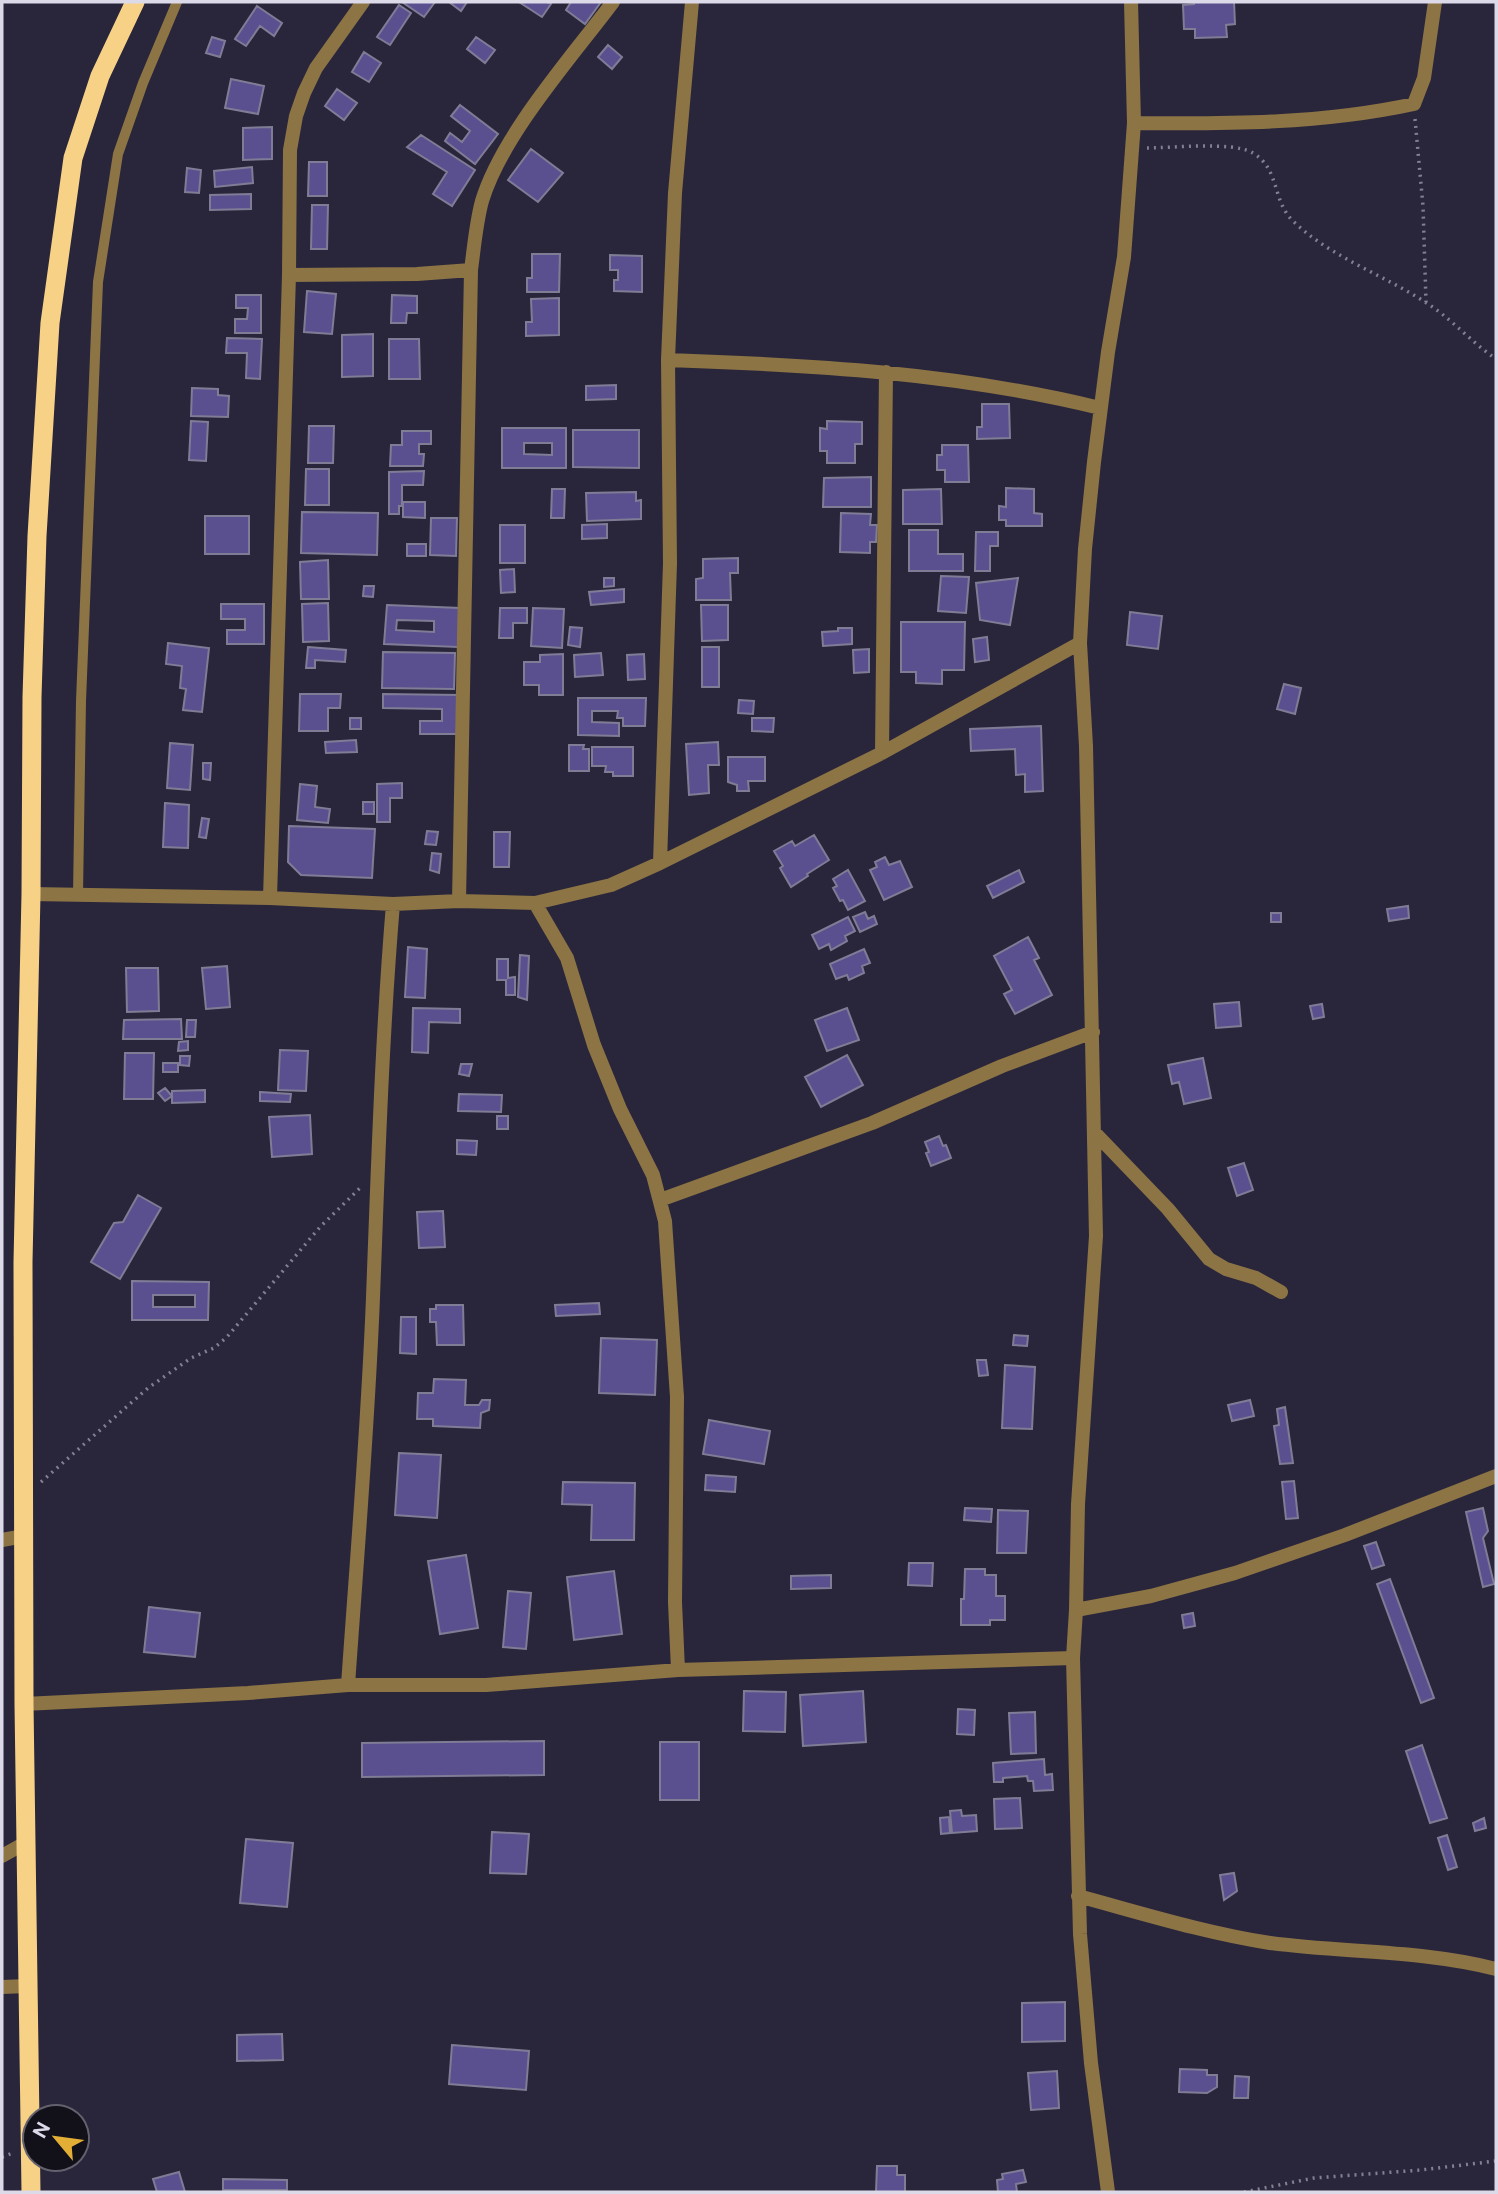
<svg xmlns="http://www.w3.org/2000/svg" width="1498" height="2194" font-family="'Public Sans',sans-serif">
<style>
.building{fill:#5a508f;stroke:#7f7c96;stroke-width:2;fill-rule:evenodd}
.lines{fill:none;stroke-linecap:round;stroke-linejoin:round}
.path{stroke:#838092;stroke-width:3.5;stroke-dasharray:2 5;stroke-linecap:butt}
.service{stroke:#8c7445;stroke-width:10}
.minor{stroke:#8c7445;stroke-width:14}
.trunk{stroke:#f7d286;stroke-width:19}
</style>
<rect width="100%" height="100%" fill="#29263b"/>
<path class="building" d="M402 2H435L424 17Z
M449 2H467L461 11Z
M519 2H547L551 4 542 17Z
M571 2H601L585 24 566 10Z
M1194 2H1234L1235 24 1226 25 1227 37 1195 38V29H1184L1183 5 1194 4Z
M399 5 411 13 390 45 377 37Z
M257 6 282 23 274 36 260 26 246 46 235 39Z
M212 37 225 41 220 57 206 53Z
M476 37 495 50 485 63 467 49Z
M608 45 622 57 612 69 598 57Z
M364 52 381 63 369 82 352 72Z
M231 79 264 86 258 114 225 108Z
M337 89 357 103 344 120 325 106Z
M460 105 498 134 475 164 445 141 450 133 462 142 470 131 451 116Z
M272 127V159L243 160V128Z
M421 135 475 170 452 206 433 194 447 172 407 147Z
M531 149 563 173 538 202 508 180Z
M309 162H327V196H308Z
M252 167 253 183 215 187 214 171Z
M187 168 201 170 199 193 185 192Z
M251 194V209L210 210V195Z
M312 205H328L327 249H311Z
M532 254H560L559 292H527V278H532Z
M610 255 642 256V292L614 291V280H618V270H610Z
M307 291 336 294 332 334 304 332Z
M236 295H261V333H235V319H247L248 308H236Z
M392 295 417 296V313H407L406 323H391Z
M559 298V335L526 336V322H532L531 299Z
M373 334V376L342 377V335Z
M227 338 262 339 260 379 246 378 247 353H226Z
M389 339H419L420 379H389Z
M616 385V399L586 400V386Z
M192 388 218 389V395L229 396 228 417 191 416Z
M982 404H1009L1010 438 977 439V427H982Z
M191 421 208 422 206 461 189 460Z
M827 421 862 422V444H855V463H827V451H820V428L827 429Z
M309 426H334L333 463H308Z
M502 428H566V468H502ZM524 443H552V455L524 454Z
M573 430H639V468L573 467Z
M402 431H431V444H419V454H424L423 466H390L391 445H402Z
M942 445H968L969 482H945V470H937V455H942Z
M306 469H329V505H305Z
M424 471 423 485H402V506H399V514H389V472Z
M871 477V507H823L824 478Z
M1006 488 1034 489V513L1042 514V526H1006V520H999V506L1006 507Z
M552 489H565L564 518H551Z
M941 489 942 524H903V490Z
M636 492V501L641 500V519L587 521 586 493Z
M403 502H425V518L403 517Z
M302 512 378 513 377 555 301 553Z
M841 513 871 514 870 525H877L876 542H870V553L840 552Z
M205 516H249V554H205Z
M431 518H457L456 556 430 555Z
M607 524V538L582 539V525Z
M500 525H525V563H500Z
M909 530H938V554H963V571H909Z
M976 532H998V546H990V571H975Z
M407 544H426V556H407Z
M738 558V573H730L731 600H696V579L703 578V559Z
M328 560 329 599H301L300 562Z
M514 569 515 592 501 593 500 570Z
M941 576 969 577 966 613 938 611Z
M604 578H614V586L604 587Z
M1018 578 1010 625 980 620 976 583Z
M364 586H374L373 597 363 596Z
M624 589V602L591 605 589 592Z
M328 603 329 641 303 642 302 604Z
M221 604H264V644H227V630H245V619H221Z
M387 605 460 608 458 647 384 644ZM397 620 434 621V632L396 630Z
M701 605H728V640L702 641Z
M500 608H527V623H513V638H499Z
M533 608 564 609 562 648 531 646Z
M1130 612 1162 616 1158 649 1127 645Z
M901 622H965L964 670H942V684L916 683V672H901Z
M570 627 582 628 580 647 568 645Z
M838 628H852V644L823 646 822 632 838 631Z
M987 637 989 660 975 662 973 639Z
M168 643 209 648 202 712 183 710 186 689 180 688 182 666 166 664Z
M308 647 346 650 345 662 315 660V668H306Z
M702 647H719V687H702Z
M869 649V672L854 673 853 650Z
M383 652 455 653 454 689 382 688Z
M601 653 603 675 575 677 574 655Z
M563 654V695H539V685H524V662H540V655Z
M644 654 645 679 628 680 627 655Z
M1284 684 1301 688 1295 714 1277 709Z
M300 694H341L340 708H328V731H299Z
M383 694 460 695 459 734H420V721H442V709L383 708Z
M578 698H646L645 726H623V718H617L618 711H592V722L619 723V736L578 735Z
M739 700 754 701 753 714 738 713Z
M350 718H361V729H350Z
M752 718H774L773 732 752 731Z
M1041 726 1043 791 1025 792V774L1016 775 1015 749 971 751 970 729Z
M356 740 357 752 326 753 325 742Z
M718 742 719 765H708L709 793 689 795 686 744Z
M170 743 193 745 190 790 167 788Z
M569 745H584L583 749H589V771H569Z
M592 747H633V776H613V772H605L606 766H592Z
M728 757H765V781H748L749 791H737V785L728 782Z
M203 763H211L210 780 203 779Z
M402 783V798H390V822H377V784Z
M300 784 317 786 315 807 330 809 328 823 297 820Z
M363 802H374V814H363Z
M165 803 189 805 188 848 163 847Z
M202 818 209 819 206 838 199 837Z
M289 826 375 829 372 878 301 875 288 862Z
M427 831 438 832 436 845 425 844Z
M494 832H510L509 867H494Z
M814 835 829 860 807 874 808 876 791 887 780 868 783 866 774 851 792 841 795 846Z
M432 853 441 854 439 873 430 870Z
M885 857 889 865 900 861 912 887 884 900 870 870 877 867 875 862Z
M848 870 865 901 848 910 843 900 840 901 833 888 837 886 833 879Z
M1019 870 1024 882 993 898 987 886Z
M1408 906 1409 918 1389 921 1387 909Z
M865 912 868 919 874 916 877 924 860 932 853 917Z
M1271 913H1281V922H1271Z
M848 917 855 931 845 936 847 941 831 950 829 944 819 949 812 935Z
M1028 937 1039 958 1034 960 1052 995 1015 1014 1004 994 1012 990 994 956Z
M408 947 427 949 425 998 405 997Z
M864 949 870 963 862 966 864 973 849 980 847 975 836 979 830 964Z
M520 955 529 956 527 1000 518 997Z
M497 959H508V978L515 977V995H506V980H497Z
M227 966 230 1007 206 1009 202 968Z
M126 968H158L159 1011 127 1012Z
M1239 1002 1241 1026 1216 1028 1214 1004Z
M1322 1004 1324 1017 1313 1019 1310 1006Z
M413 1008 460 1009V1023L429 1022 428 1053 412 1052Z
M847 1008 859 1040 827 1051 815 1020Z
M181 1019 182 1039H123L124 1020Z
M187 1020H196L195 1037H186Z
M188 1041V1050L178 1051 179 1042Z
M280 1050 308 1051 306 1091 278 1090Z
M125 1053H154L153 1099H124Z
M847 1055 863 1085 821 1107 805 1077Z
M180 1056H190L189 1066 180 1065Z
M1203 1058 1211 1098 1184 1104 1179 1082 1172 1084 1168 1065Z
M163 1063H178V1072H163Z
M461 1064H472L469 1076 459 1074Z
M165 1088 172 1096 165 1101 158 1093Z
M205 1090V1102L172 1103V1091Z
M260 1092 291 1094 290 1102 260 1101Z
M459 1094 502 1095 501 1112 458 1111Z
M310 1115 312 1154 272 1157 269 1117Z
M497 1116H508V1129H497Z
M939 1136 943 1146 946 1145 951 1158 931 1166 926 1153 929 1152 925 1142Z
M457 1140 477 1141 476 1155 457 1154Z
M1244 1163 1253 1190 1237 1196 1228 1168Z
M138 1195 161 1208 120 1279 91 1262 114 1223 123 1222Z
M443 1211 445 1247 419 1248 417 1212Z
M132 1281 209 1282 208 1320H132ZM153 1295H195V1307H153Z
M599 1303 600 1314 556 1316 555 1305Z
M436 1305H463L464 1345H437L436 1322H430V1309H436Z
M401 1317H416V1354L400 1353Z
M1014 1335 1028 1336 1027 1346 1013 1345Z
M601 1338 657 1340 655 1395 599 1393Z
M977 1360H986L988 1375 979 1376Z
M1005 1365 1035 1367 1032 1429 1002 1428Z
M434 1379 466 1380 465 1405H479L482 1400H490L489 1410 481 1413 480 1428 433 1426V1419H417L418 1393H433Z
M1250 1400 1254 1416 1232 1421 1228 1405Z
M1285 1407 1293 1463 1280 1464 1274 1426 1279 1425 1277 1409Z
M709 1420 770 1431 764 1464 703 1454Z
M399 1453 441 1455 437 1518 395 1515Z
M706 1475 736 1477 735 1492 705 1490Z
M1294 1481 1298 1518 1286 1519 1282 1482Z
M563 1482 635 1483 634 1540H591L592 1505 562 1504Z
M965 1508 992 1509 991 1522 964 1520Z
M1483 1508 1488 1531 1483 1538 1494 1584 1483 1587 1466 1512Z
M998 1510 1028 1511 1026 1553H997Z
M1376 1542 1384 1565 1372 1569 1364 1546Z
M466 1555 478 1628 440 1634 428 1561Z
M909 1563H933L932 1586 908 1585Z
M965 1569H985V1575H996V1596H1005V1620H990V1625H961V1599H964Z
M614 1571 622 1634 574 1640 567 1577Z
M831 1575V1588L791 1589V1576Z
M1390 1579 1434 1698 1421 1703 1377 1584Z
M508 1591 531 1593 526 1649 503 1647Z
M149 1607 200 1613 195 1657 144 1652Z
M1193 1613 1195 1626 1184 1628 1182 1615Z
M744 1691 786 1692 785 1732 743 1731Z
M863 1691 866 1742 803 1746 800 1695Z
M958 1709 975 1710 974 1735 957 1734Z
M1035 1712 1036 1753 1011 1754 1009 1713Z
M544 1741V1775L362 1777V1743Z
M660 1742H699V1800H660Z
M1422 1745 1447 1818 1430 1823 1406 1751Z
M1044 1759 1045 1775 1052 1774 1053 1790 1034 1791 1033 1781H1028L1027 1776 1003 1778V1782H994L993 1763Z
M1020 1798 1022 1828 995 1829 994 1799Z
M961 1810 962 1816 976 1815 977 1831 952 1833 950 1811Z
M949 1817 950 1833 941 1834 940 1818Z
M1484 1818 1486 1828 1475 1831 1473 1823Z
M492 1832 529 1834 526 1874 490 1873Z
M1447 1835 1457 1867 1448 1870 1438 1838Z
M246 1839 293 1843 287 1907 240 1903Z
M1234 1873 1237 1891 1224 1900 1220 1875Z
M1065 2002V2041L1022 2042V2003Z
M282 2034 283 2060 237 2061V2035Z
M452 2045 529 2051 526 2090 449 2084Z
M1180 2069 1207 2070V2075H1217V2087L1207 2093 1179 2092Z
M1057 2071 1059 2108 1031 2110 1028 2073Z
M1235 2076 1249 2077 1248 2098H1234Z
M877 2166H897V2175H905V2192H876Z
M1023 2170 1026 2182 1016 2184 1017 2192H998L997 2180 1003 2179 1002 2174Z
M179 2172 185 2192H157L153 2179Z
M223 2179 287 2180V2190H223Z"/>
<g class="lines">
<path class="path" d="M1415 119 1423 206 1426 302
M1147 148C1172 148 1233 141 1253 153 1280 169 1272 201 1293 221 1330 257 1382 274 1425 302 1451 318 1471 342 1496 359
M41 1482 148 1388 191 1358 214 1348 227 1337 320 1227 360 1188
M2 2157 13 2153
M1244 2192 1314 2178 1421 2170 1496 2161"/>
<path class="service" d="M78 895 81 701 98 282 118 154 143 83 177 2"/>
<path class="minor" d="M1134 123C1227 124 1322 124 1414 104L1424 78 1435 2
M289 275 417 274 471 270
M668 360C815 365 957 373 1100 408
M882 753 886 372
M660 863 670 563 668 360 675 193 692 2
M31 894 270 898 393 904 459 901 535 903 611 885 660 863 882 753 1080 643
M270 898 289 275 290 150 296 116 304 93 316 68 363 2
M459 901 471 270C474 248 476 223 482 201 502 135 571 58 613 2
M535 903 567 958 594 1045 620 1109 653 1175 665 1221 677 1397 675 1602 678 1670
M1095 1133 1168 1209 1209 1259 1226 1269 1256 1278 1281 1292
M660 1200 872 1123 1002 1066 1093 1032
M2 1540 24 1536
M1076 1610 1151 1596 1235 1573 1345 1535 1496 1476
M348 1685C357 1556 368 1427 373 1297 378 1166 382 1035 393 904
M24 1704 248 1693 348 1685H486L678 1670 1073 1658
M2 1856 27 1842
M1078 1896C1141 1913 1205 1933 1270 1943 1345 1953 1422 1950 1496 1969
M2 1987 28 1986
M1108 2192 1091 2063 1080 1934 1073 1658 1076 1610 1078 1504 1096 1236 1086 746 1080 643 1085 549 1094 462 1108 352 1124 257 1134 123 1131 2"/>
<path class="trunk" d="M31 2192 24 1704 23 1262 31 894 32 697 37 536 50 323 73 158 100 76 135 2"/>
</g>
<rect width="1498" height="2194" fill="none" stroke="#dcdae9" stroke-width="7"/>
<g transform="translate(56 2138) rotate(299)"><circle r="33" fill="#12111a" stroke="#63616d" stroke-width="2"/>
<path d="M0-5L12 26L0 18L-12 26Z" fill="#e3ae35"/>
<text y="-10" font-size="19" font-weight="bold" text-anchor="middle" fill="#dcdae9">N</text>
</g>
</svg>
